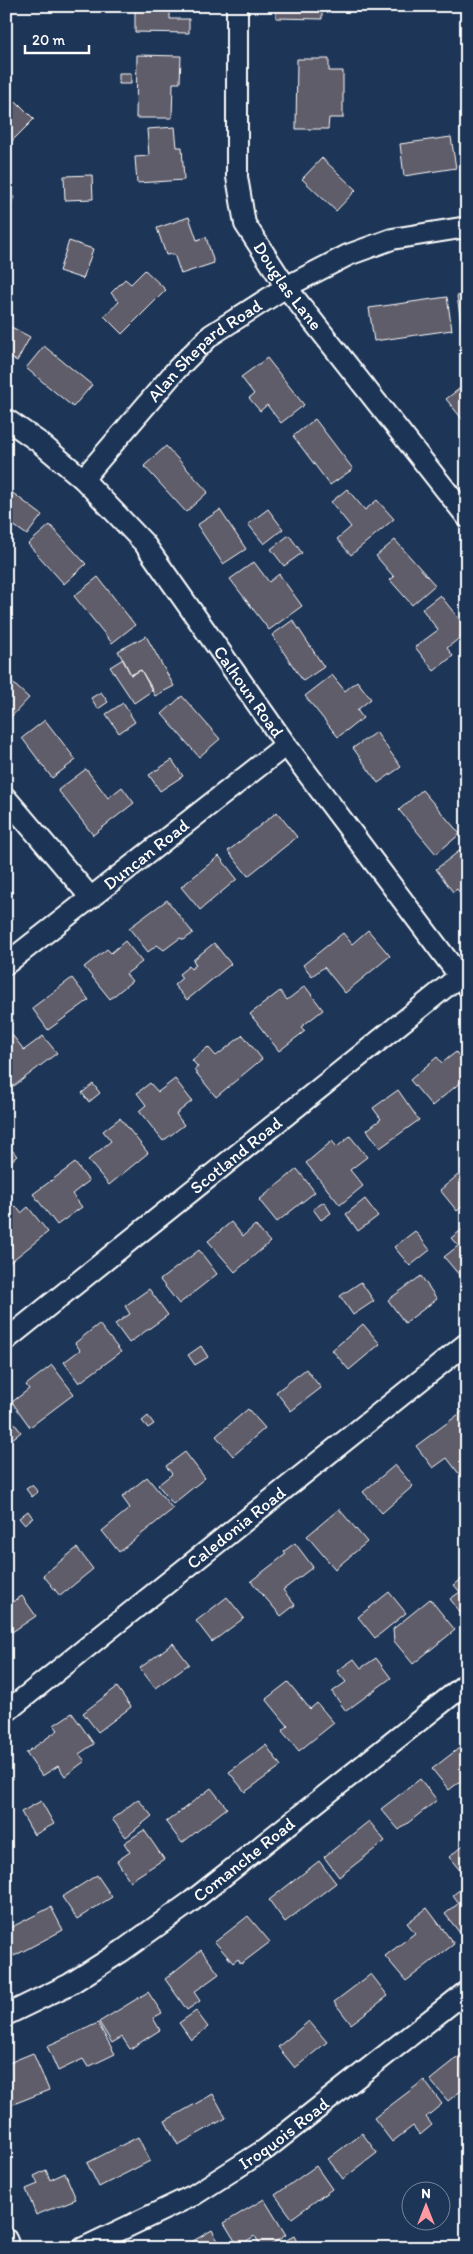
<svg xmlns="http://www.w3.org/2000/svg" width="473" height="2254" font-family="Itim,sans-serif">
<style>
.building{fill:#605d6b;stroke:#fff}
.lines{fill:none;stroke-linecap:round;stroke-linejoin:round}
.minor-casing{stroke:#fff;stroke-width:24}
.minor{stroke:#1d3557;stroke-width:20}
.labels{text-anchor:middle;dominant-baseline:central;stroke-width:5;stroke-linejoin:round;paint-order:stroke}
.street-label{font-size:18px;fill:#fff;stroke:#1d3557}
</style>
<rect width="100%" height="100%" fill="#1d3557"/>
<filter id="ink" filterUnits="userSpaceOnUse"><feTurbulence type="fractalNoise" baseFrequency=".02" numOctaves="2"/><feDisplacementMap in="SourceGraphic" scale="10" xChannelSelector="R" yChannelSelector="G"/><feConvolveMatrix kernelMatrix="1 2 1 2 8 2 1 2 1" color-interpolation-filters="sRGB"/></filter>
<g filter="url(#ink)">
<path class="building" d="M135 6H170V19H189V33L135 32Z
M276 6H322V19L276 18Z
M137 55 181 56 180 83H173L172 118H136Z
M297 59H329V71H343V118H329L328 129H296Z
M119 73H131V84H119Z
M16 101 34 119 12 141 6 134V111Z
M175 127 177 147H182L184 180 137 183 135 157 149 156 147 129Z
M451 137 456 168 404 176 400 144Z
M322 158 356 190 336 211 302 179Z
M92 175 93 199 65 200 64 176Z
M6 194 14 197 6 216Z
M189 217 197 240 206 237 214 263 181 274 174 254 166 255 157 228Z
M69 241 93 249 83 279 59 271Z
M145 270 166 290 122 334 104 316 119 302 111 293 125 279 131 284Z
M467 295V328L462 329 457 296Z
M447 297 452 330 374 341 369 308Z
M6 324 30 337 17 361 6 355Z
M44 346 92 385 73 407 26 368Z
M267 358 304 405 281 423 267 405 260 411 249 398 254 394 241 377Z
M467 383V425L446 399Z
M315 419 353 469 330 485 293 436Z
M166 446 208 492 186 512 144 466Z
M6 488 42 515 27 535 6 520Z
M347 489 365 510 377 500 394 519 351 555 337 539 351 527 331 502Z
M268 509 283 529 264 544 248 524Z
M220 510 246 549 223 564 197 525Z
M50 525 86 564 64 584 28 544Z
M289 535 302 553 284 566 271 549Z
M395 540 435 585 412 605 390 580 394 577 376 556Z
M254 562 269 582 279 574 302 606 269 630 230 579Z
M98 577 135 625 112 643 74 596Z
M440 595 467 629V632L447 648 453 656 434 671 415 647 438 630 422 609Z
M293 620 324 667 303 681 272 635Z
M146 636 174 686 155 696 141 670 131 675 118 651Z
M123 659 131 675 141 670 153 690 134 703 110 667Z
M332 675 345 691 357 681 371 699 357 710 363 718 338 737 305 696Z
M6 677 29 698 8 720 6 718Z
M101 692 108 702 98 709 91 698Z
M182 696 220 739 199 757 162 714Z
M123 703 135 722 119 733 106 714Z
M45 720 76 760 52 778 22 738Z
M376 732 401 767 378 783 353 748Z
M172 760 183 776 160 791 149 775Z
M86 769 108 798 122 787 134 803 93 835 58 790Z
M422 790 460 834 436 854 399 810Z
M277 812 297 837 248 876 228 851Z
M467 845V902L457 889 453 892 436 869Z
M219 856 237 879 200 910 181 887Z
M6 884 13 893 6 898Z
M167 900 193 933 184 940 180 938 164 950 157 945 148 952 129 928Z
M368 930 390 956 345 993 324 967 312 976 303 965 343 933 352 944Z
M125 941 142 962 126 974 132 981 110 999 84 967 107 949 111 953Z
M214 943 231 964 187 1000 174 985 182 978 179 974 189 966 191 969 196 965 193 960Z
M72 978 89 1000 48 1030 32 1008Z
M305 986 323 1010 301 1027 305 1031 279 1051 250 1014 280 991 287 1000Z
M9 1031 24 1050 43 1036 57 1053 14 1086 6 1076V1033Z
M243 1035 262 1059 216 1097 194 1070 198 1067 192 1060 208 1047 216 1056Z
M456 1052 467 1066V1077L432 1106 410 1080 437 1057 442 1063Z
M175 1079 192 1101 176 1114 184 1125 163 1141 139 1111 146 1105 137 1093 150 1083 158 1092Z
M93 1084 100 1093 89 1102 82 1093Z
M398 1090 419 1120 380 1148 367 1130 381 1119 373 1108Z
M120 1118 148 1153 109 1185 88 1160 111 1141 103 1131Z
M350 1136 367 1157 350 1170 363 1186 340 1205 306 1163 332 1141 337 1147Z
M11 1149 17 1156 8 1164 6 1154Z
M75 1163 89 1181 72 1194 82 1207 57 1225 33 1194Z
M297 1169 315 1192 277 1222 259 1200Z
M458 1175 467 1185V1203L457 1211 440 1190Z
M365 1199 378 1216 358 1231 346 1214Z
M324 1202 331 1213 321 1220 313 1209Z
M16 1206 21 1213 28 1207 48 1232 9 1263 6 1259V1214Z
M231 1222 243 1236 255 1225 270 1242 235 1272 208 1241Z
M467 1226V1271L460 1276 444 1257 458 1246 451 1238Z
M415 1231 430 1250 410 1266 394 1247Z
M199 1250 217 1274 179 1304 160 1280Z
M421 1276 437 1299 405 1323 388 1300Z
M361 1282 374 1301 353 1315 340 1296Z
M149 1289 168 1315 129 1343 115 1324 130 1314 125 1306Z
M99 1324 121 1352 79 1383 64 1362 80 1350 75 1343Z
M363 1324 380 1344 349 1370 332 1350Z
M201 1346 208 1357 195 1365 188 1355Z
M52 1365 74 1394 30 1427 12 1402 29 1389 26 1385Z
M306 1369 321 1388 291 1411 276 1392Z
M467 1408V1482L466 1483 447 1458 433 1468 416 1446Z
M248 1409 265 1428 233 1456 216 1436Z
M6 1413 21 1432 6 1444Z
M148 1416 154 1424 148 1428 142 1421Z
M185 1452 205 1478 173 1504 158 1485 172 1474 166 1466Z
M395 1465 413 1486 382 1513 363 1492Z
M147 1477 173 1509 119 1552 102 1531 130 1508 122 1497Z
M32 1485 38 1492 32 1497 26 1489Z
M339 1509 367 1542 335 1569 307 1536Z
M28 1511 33 1518 24 1524 19 1518Z
M295 1543 313 1567 283 1590 295 1605 281 1616 251 1581 286 1554 284 1551Z
M77 1548 93 1569 60 1596 43 1575Z
M467 1575V1621L450 1599 460 1592 454 1585Z
M389 1592 406 1613 375 1638 358 1617Z
M22 1596 36 1616 6 1636V1606Z
M227 1597 244 1618 212 1642 196 1621Z
M430 1599 455 1630 413 1664 394 1641 393 1629Z
M173 1643 189 1664 155 1688 140 1668Z
M376 1658 391 1678 346 1711 332 1692 346 1682 337 1671 354 1659 361 1668Z
M288 1682 310 1709 317 1703 334 1723 299 1751 282 1731 288 1726 266 1699Z
M117 1687 131 1707 98 1732 83 1713Z
M72 1713 94 1744 79 1754 85 1761 65 1776 58 1766 42 1776 26 1753 58 1730 54 1725Z
M467 1742V1776L449 1790 432 1769Z
M266 1745 281 1766 245 1792 229 1772Z
M420 1779 437 1800 399 1830 381 1809Z
M211 1788 227 1808 182 1843 166 1822Z
M138 1799 152 1816 126 1837 112 1819Z
M41 1801 54 1824 34 1835 21 1812Z
M369 1821 385 1841 339 1877 324 1857Z
M144 1830 164 1859 130 1881 117 1861 130 1852 124 1843Z
M467 1842V1879L449 1857Z
M319 1861 336 1883 285 1922 269 1900Z
M97 1875 112 1897 77 1919 62 1897Z
M467 1884V1934L463 1937 445 1914 459 1903 453 1895Z
M51 1907 63 1930 14 1956 6 1941V1930Z
M427 1908 454 1944 406 1981 385 1956 415 1933 407 1923Z
M248 1916 270 1942 241 1964 238 1959 233 1963 215 1942Z
M201 1950 219 1974 194 1992 200 2001 187 2010 165 1979Z
M371 1974 388 1996 351 2024 334 2002Z
M148 1992 162 2013 153 2018 160 2030 130 2049 122 2037 112 2043 99 2022Z
M196 2011 208 2027 191 2040 179 2023Z
M309 2021 327 2042 295 2068 278 2047Z
M98 2023 115 2054 88 2067 83 2059 58 2071 47 2046Z
M467 2050V2086L448 2101 430 2080Z
M33 2053 49 2090 6 2107V2064Z
M424 2080 442 2104 426 2117 432 2125 420 2135 413 2126 392 2142 374 2118Z
M213 2094 226 2118 178 2145 165 2121Z
M362 2133 377 2153 343 2179 328 2159Z
M138 2137 150 2161 99 2187 87 2163Z
M316 2166 332 2189 292 2218 275 2195Z
M46 2170 50 2180 65 2173 76 2199 36 2215 26 2189 38 2184 34 2176Z
M264 2199 286 2235 266 2248H262L255 2236 238 2246 224 2223Z
M212 2230 222 2248H181Z
M294 2236 300 2248H282L279 2244Z"/>
<g class="lines">
<g class="minor-casing">
<g id="minor">
<path id="s1" d="M237 6V177L245 224 286 287 467 517"/>
<path id="s2" d="M6 419 39 442 83 479 144 543 286 745 467 986"/>
<path id="s3" d="M83 479 177 369 211 335 286 287 348 255 392 239 467 227"/>
<path d="M6 798 91 898"/>
<path id="s4" d="M6 964 286 745"/>
<path id="s5" d="M6 1340 467 970"/>
<path id="s6" d="M6 1712 467 1343"/>
<path id="s7" d="M6 2015 70 1984 122 1951 192 1901 467 1683"/>
<path d="M6 2239 10 2248"/>
<path id="s8" d="M83 2248 194 2195 266 2149 467 1991"/>
</g>
</g>
<use href="#minor" class="minor"/>
</g>
</g>
<g class="labels">
<g class="street-label">
<text stroke="none"><textPath href="#s1" startOffset="294">Douglas Lane</textPath></text>
<text stroke="none"><textPath href="#s3" startOffset="178">Alan Shepard Road</textPath></text>
<text stroke="none"><textPath href="#s2" startOffset="368">Calhoun Road</textPath></text>
<text stroke="none"><textPath href="#s4" startOffset="178">Duncan Road</textPath></text>
<text stroke="none"><textPath href="#s5" startOffset="295">Scotland Road</textPath></text>
<text stroke="none"><textPath href="#s6" startOffset="295">Caledonia Road</textPath></text>
<text stroke="none"><textPath href="#s7" startOffset="285">Comanche Road</textPath></text>
<text stroke="none"><textPath href="#s8" startOffset="232">Iroquois Road</textPath></text>
</g>
</g>
<rect width="473" height="2254" fill="none" stroke="#1d3557" stroke-width="25"/>
<rect x="12" y="12" width="448" height="2229" fill="none" stroke="#fff" stroke-width="2" filter="url(#ink)"/>
<g transform="translate(426 2206)"><circle r="24" fill="#1d3557" stroke="#77869a"/>
<path d="M0-4L9 19L0 12L-9 19Z" fill="#ff9aa2"/>
<text y="-8" font-size="14" font-weight="bold" text-anchor="middle" fill="#ffffff">N</text>
</g>
<path d="M25 45v8h64v-8" fill="none" stroke="#ffffff" stroke-width="2.5"/>
<text x="32" y="45" font-size="15" fill="#ffffff" stroke="#1d3557" stroke-width="4" paint-order="stroke">20 m</text>
</svg>
